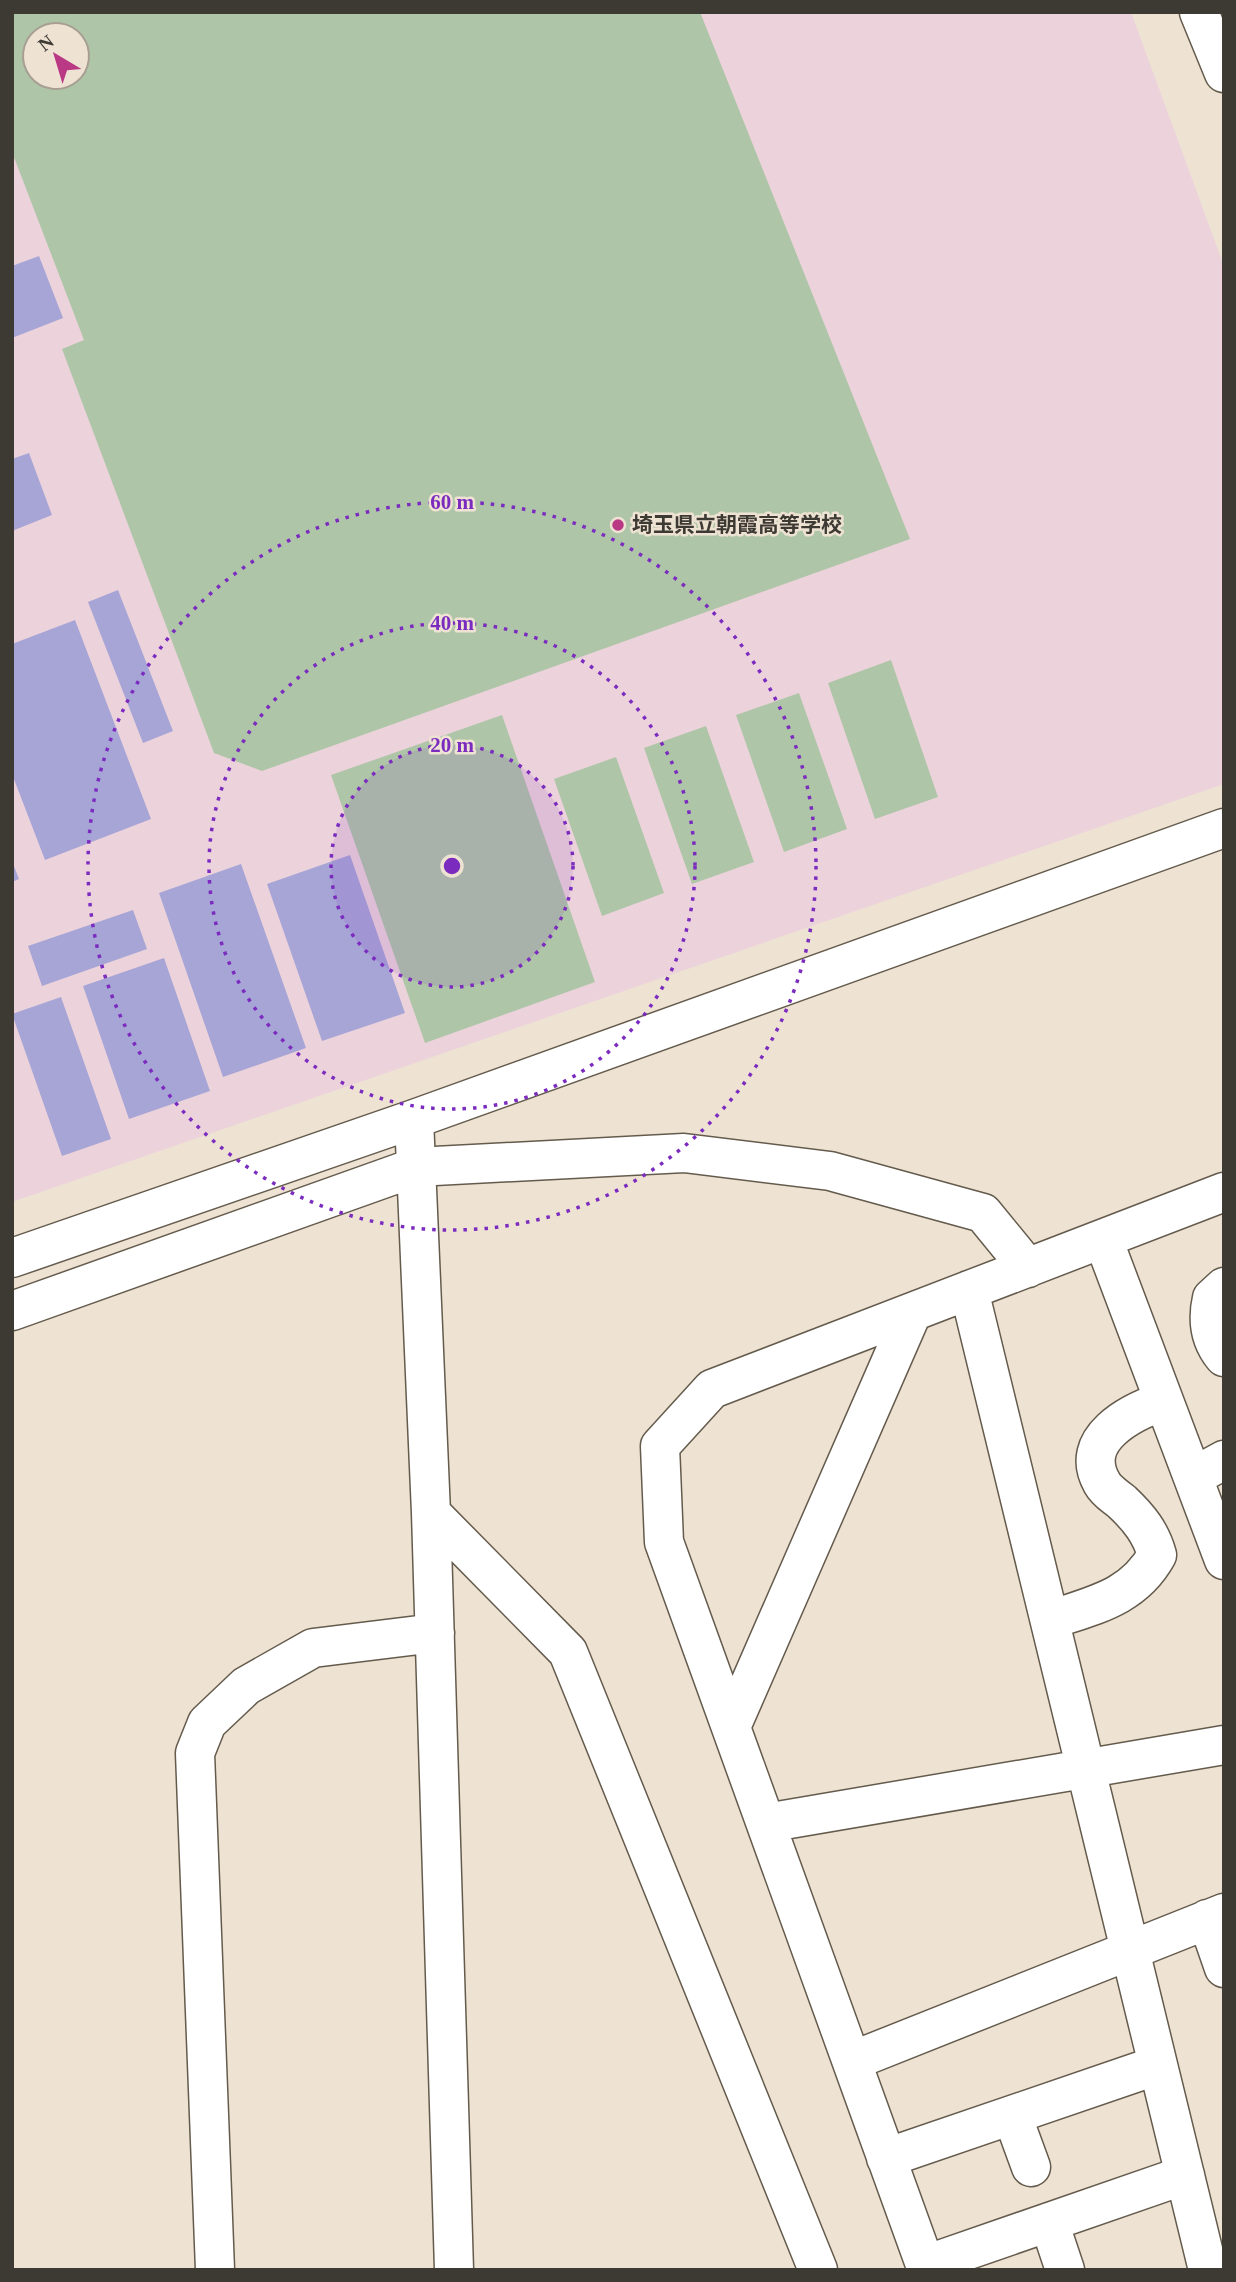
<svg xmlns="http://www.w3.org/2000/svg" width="1236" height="2282" font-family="'Times New Roman','Noto Sans JP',serif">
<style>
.education{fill:#ecd3db;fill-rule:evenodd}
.green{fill:#afc5a8;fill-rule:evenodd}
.building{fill:#a7a5d6}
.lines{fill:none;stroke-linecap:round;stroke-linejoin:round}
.minor-casing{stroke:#645b4d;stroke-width:41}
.major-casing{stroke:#645b4d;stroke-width:41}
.minor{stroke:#fff;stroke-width:38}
.major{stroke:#fff;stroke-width:38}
.ring{fill:none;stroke:#7b2cbf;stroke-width:3.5;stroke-dasharray:3.5 7}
.poi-dot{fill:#b93985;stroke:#eee3d3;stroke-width:2.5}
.labels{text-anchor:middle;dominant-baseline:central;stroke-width:5;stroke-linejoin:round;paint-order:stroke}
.poi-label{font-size:21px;font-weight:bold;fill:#3d3933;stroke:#eee3d3;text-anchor:start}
.centre{fill:#7b2cbf;stroke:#eee3d3;stroke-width:3.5}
.ring-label{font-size:21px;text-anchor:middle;font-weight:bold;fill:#7b2cbf;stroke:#eee3d3;stroke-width:5;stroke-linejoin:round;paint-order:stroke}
</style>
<rect width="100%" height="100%" fill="#eee3d3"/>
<path class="education" d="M12 12H1131L1224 266V784L12 1202ZM35 35H77V77H35Z"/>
<path class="green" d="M12 12H700L910 539 262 771 214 753 62 349 84 340 12 152ZM35 35H77V77H35Z
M891 660 938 797 875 819 828 683Z
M799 693 847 829 784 852 736 715Z
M502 715 595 982 425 1043 331 775Z
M706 726 754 862 692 884 644 748Z
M616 757 664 893 602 916 554 779Z"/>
<path class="building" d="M39 256 63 318 12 338V266Z
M29 453 52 515 12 531V459Z
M118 590 173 731 143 743 88 602Z
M75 620 151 819 45 860 12 774V644Z
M350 855 405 1013 322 1041 267 884Z
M12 861 19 879 12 882Z
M241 864 306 1048 223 1077 159 893Z
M133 910 147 949 42 986 28 946Z
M164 958 210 1091 129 1119 83 986Z
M61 997 111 1139 62 1156 12 1014Z"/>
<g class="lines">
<g class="minor-casing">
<path id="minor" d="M414 1119 431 1513 454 2270
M1103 1239 1224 1560
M12 1258 414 1119 1224 828
M1224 1287 1212 1298C1207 1320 1209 1339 1224 1357
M969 1290 1208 2270
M12 1311 416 1167 684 1153 830 1171 983 1213 1028 1268
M1193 1477 1224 1460
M431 1513 568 1652 818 2270
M1050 1620C1094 1605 1133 1598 1157 1555 1151 1533 1139 1518 1122 1502 1115 1496 1107 1492 1102 1483 1077 1439 1131 1412 1164 1401
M731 1727 912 1313
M766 1823 1224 1745
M1207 1919 1224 1968
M852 2061 1224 1913
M1012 2115 1031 2167
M886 2158 1158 2065
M1049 2222 1065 2270
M925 2265 1185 2175
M215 2270 195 1753 207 1723 246 1686 313 1648 435 1633
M927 2270 664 1542 660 1446 712 1389 1224 1192"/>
</g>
<g class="major-casing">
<path id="major" d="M1199 12 1224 73"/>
</g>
<use href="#minor" class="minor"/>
<use href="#major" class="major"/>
</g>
<circle cx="452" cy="866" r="121" fill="#7b2cbf" fill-opacity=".12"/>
<g class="ring">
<circle cx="452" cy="866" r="121"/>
<circle cx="452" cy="866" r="243"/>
<circle cx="452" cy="866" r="364"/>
</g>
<circle class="poi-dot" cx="618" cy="525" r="7"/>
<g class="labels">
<g class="poi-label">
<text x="632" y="525">埼玉県立朝霞高等学校</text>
</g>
</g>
<circle cx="452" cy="866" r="10" class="centre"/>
<g class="ring-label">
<text x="452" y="509">60 m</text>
<text x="452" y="630">40 m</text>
<text x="452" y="752">20 m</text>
</g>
<rect width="1236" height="2282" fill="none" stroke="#3d3933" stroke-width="28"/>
<g transform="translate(56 56) rotate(322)"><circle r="33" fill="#eee3d3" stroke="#a79f93" stroke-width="2"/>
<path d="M0-5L12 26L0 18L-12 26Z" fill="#b93985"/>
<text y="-10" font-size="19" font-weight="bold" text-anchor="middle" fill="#3d3933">N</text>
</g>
</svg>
